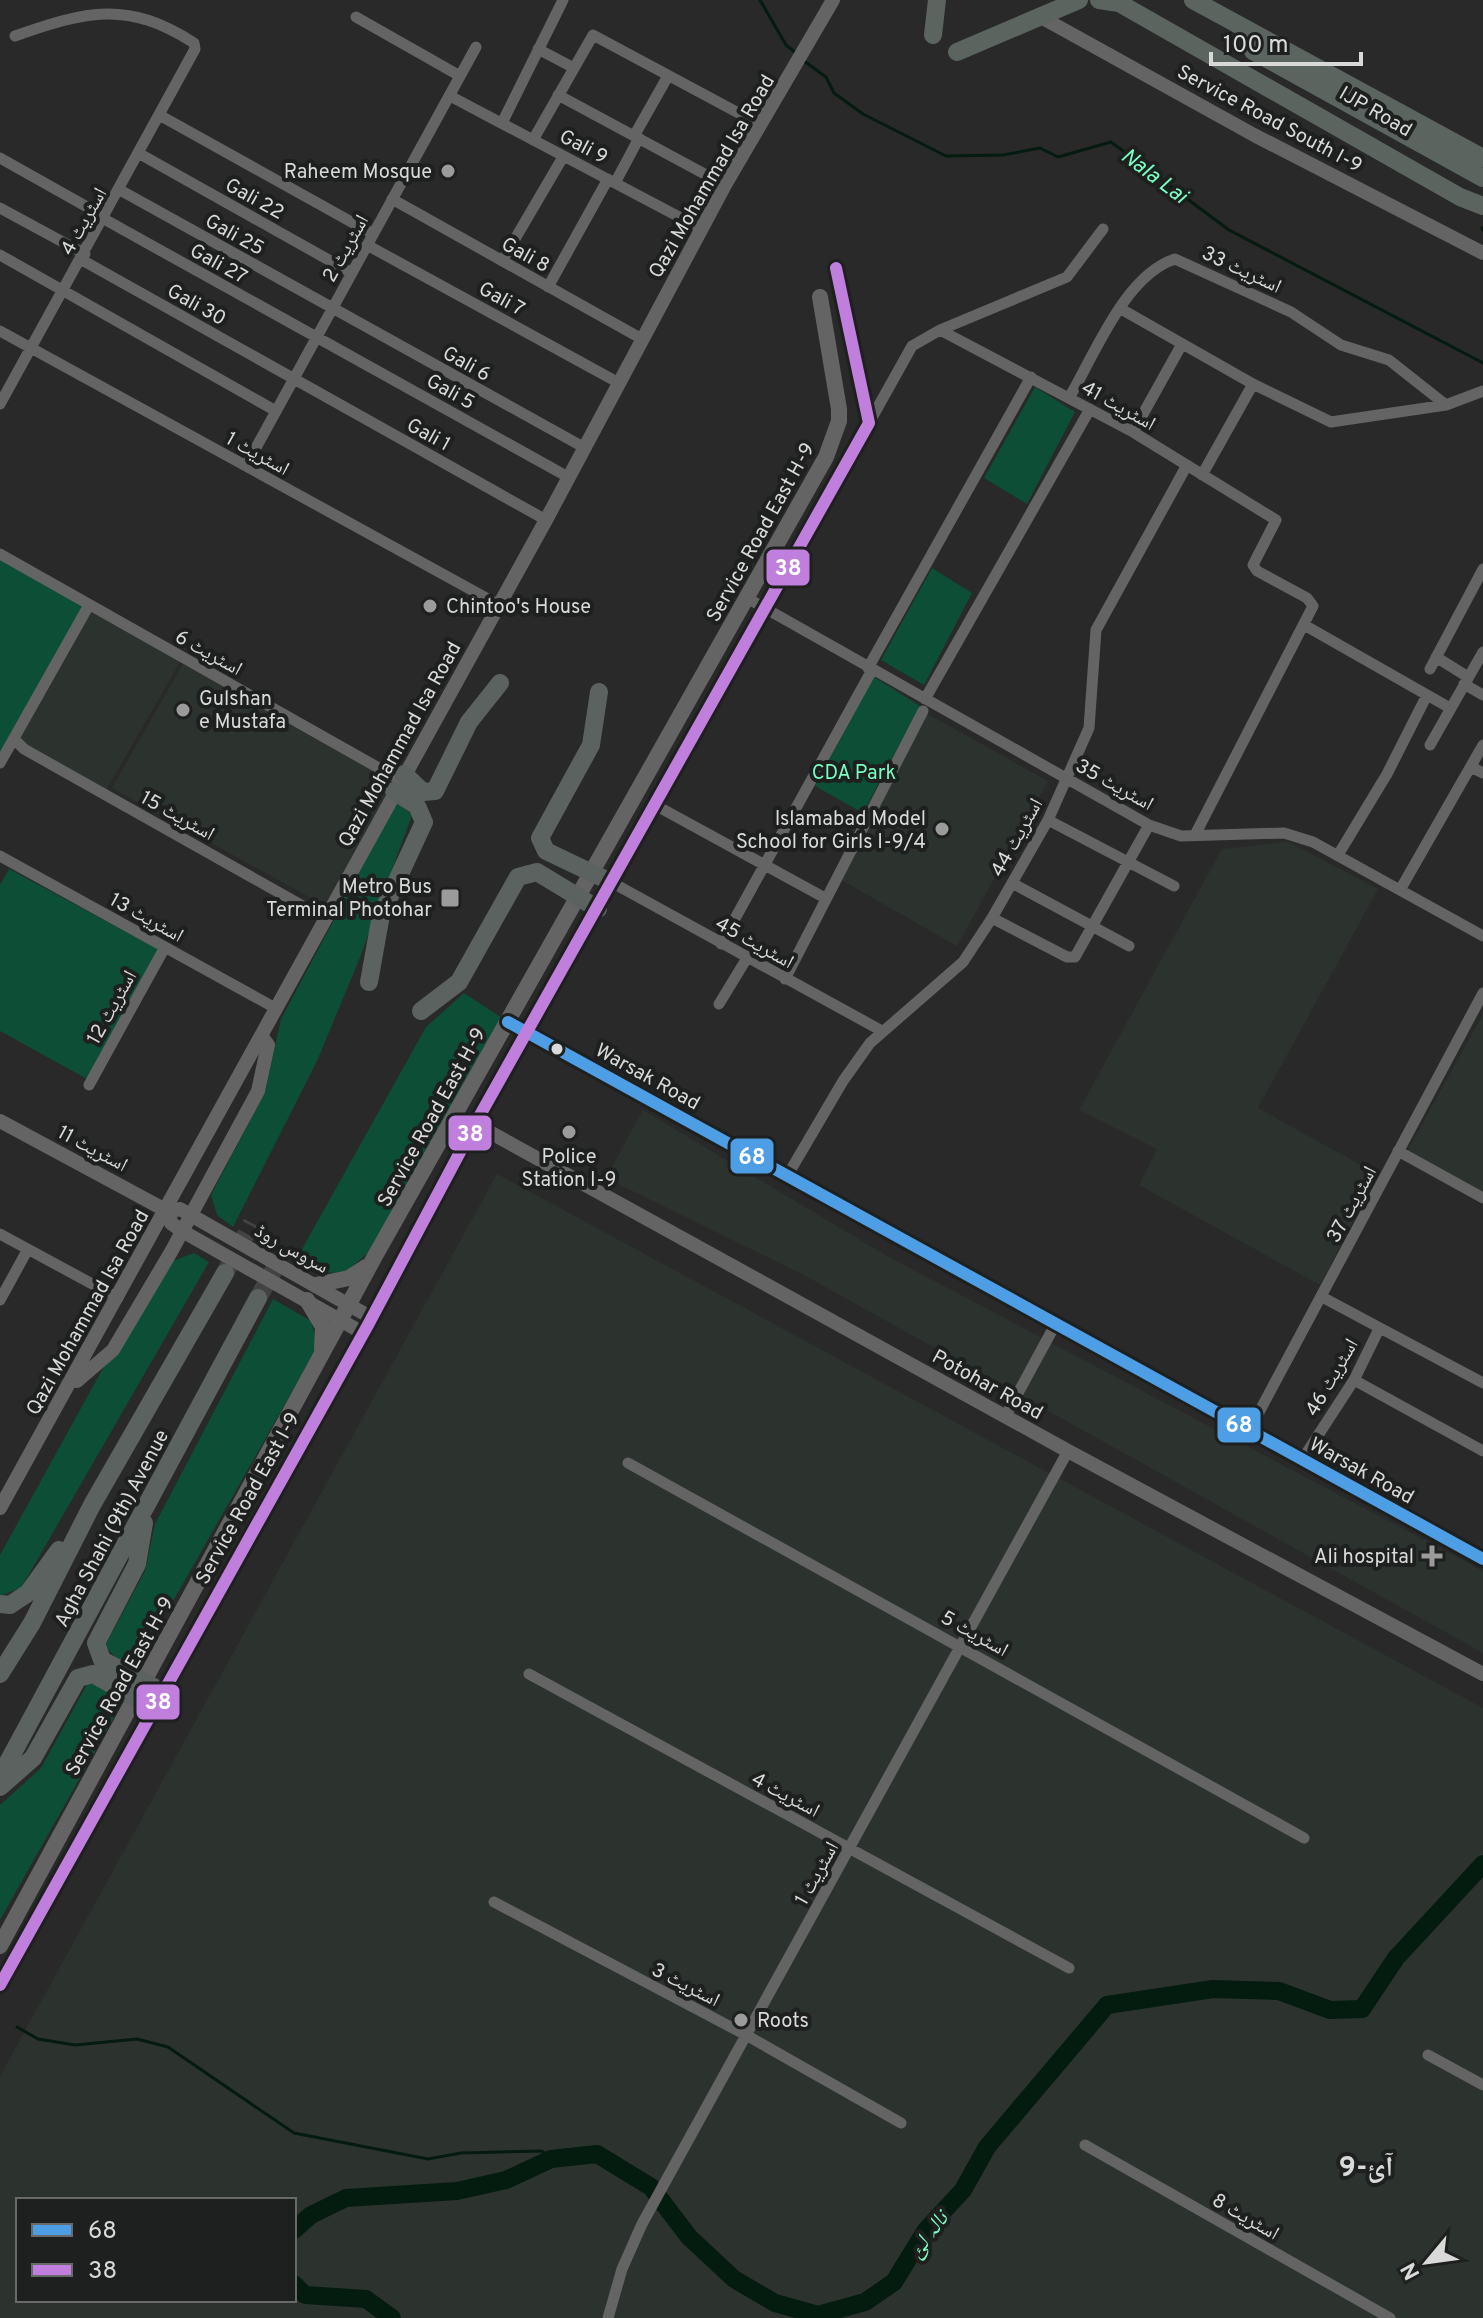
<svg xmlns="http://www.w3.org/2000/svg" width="1483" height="2318" viewBox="0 0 1483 2318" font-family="Overpass,'Noto Naskh Arabic',sans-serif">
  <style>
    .built { fill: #2c332f; fill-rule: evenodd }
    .green { fill: #0c4e36 }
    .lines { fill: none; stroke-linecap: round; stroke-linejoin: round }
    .stream { stroke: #041b10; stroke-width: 3 }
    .river { stroke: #041b10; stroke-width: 18 }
    .primary-tunnel { stroke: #434343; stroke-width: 18; stroke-dasharray: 18 9; stroke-linecap: butt }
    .minor { stroke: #646464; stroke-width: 11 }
    .tertiary { stroke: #646464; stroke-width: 14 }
    .secondary { stroke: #646464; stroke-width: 16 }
    .primary { stroke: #5c625f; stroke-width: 18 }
    .trunk { stroke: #5c6460; stroke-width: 18 }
    .bus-1-casing { stroke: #1e201f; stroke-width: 18 }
    .bus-2-casing { stroke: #1e201f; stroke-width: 18 }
    .bus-1 { stroke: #4d9ee5; stroke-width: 12 }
    .bus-2 { stroke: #c07fdc; stroke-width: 12 }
    .poi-dot { fill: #9b9b9b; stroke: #1e201f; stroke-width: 3 }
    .bus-dot { fill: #d8d9d8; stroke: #1e201f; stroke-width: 3 }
    .labels { text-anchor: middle; stroke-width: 8; stroke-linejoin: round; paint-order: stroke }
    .street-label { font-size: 20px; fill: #d8d9d8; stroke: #1e201f }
    .poi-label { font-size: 20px; fill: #d8d9d8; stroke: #1e201f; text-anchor: end }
    .park-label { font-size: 20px; fill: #79fcc0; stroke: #1e201f }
    .water-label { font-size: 22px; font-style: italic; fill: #7bfec2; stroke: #1e201f }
    .district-label { font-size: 28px; font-weight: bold; fill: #d8d9d8; stroke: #1e201f }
    .line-badge { stroke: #1e201f; stroke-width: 3 }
    .badge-label { font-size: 22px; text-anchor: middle; font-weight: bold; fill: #fff }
  </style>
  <rect width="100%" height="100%" fill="#292929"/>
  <path class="built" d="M89,605L183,657L103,795L14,739Z
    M183,664L396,781L327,907L112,788Z
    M926,713L1048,781L957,946L836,877Z
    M1288,842L1378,889L1258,1108L1377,1174L1320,1285L1139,1185L1157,1149L1079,1110L1222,849Z
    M1483,1014V1199L1405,1155Z
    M643,1110L887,1256L1483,1571V1653L804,1275L606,1178Z
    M497,1174L1483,1708V2318H0V2076ZM18,2200H294V2300H18Z"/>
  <path class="green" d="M1035,387L1075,412L1027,504L984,478Z
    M0,560L85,607L0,763Z
    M932,568L972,593L924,685L881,660Z
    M874,677L920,706L863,813L815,786Z
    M397,802L412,815L359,960L317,1061L233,1227L217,1215L211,1195L265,1092L281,1019Z
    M9,869L160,950L87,1079L0,1031V885Z
    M464,993L502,1018L368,1253L343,1274L318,1271L297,1258L426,1027Z
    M194,1253L209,1262L21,1588L0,1596V1555L102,1370L173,1261Z
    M273,1299L311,1321L318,1346L138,1663L117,1659L105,1646L145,1571L155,1524Z
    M89,1681L110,1690L121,1705L0,1920V1805L41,1768Z"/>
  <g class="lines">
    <path class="stream" d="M760,0L786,45L796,53
      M804,61L826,77L834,93L863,114L946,156L1003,155L1040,148L1058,157L1111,142L1229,230L1483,363
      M1482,228L1483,230
      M17,2027L38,2039L75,2045L137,2039L168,2047L294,2133L428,2159L461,2153L542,2151L551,2159"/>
    <path class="river" d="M294,2230L311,2215L346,2198L457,2191L506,2180L551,2159L597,2154L651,2187L689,2237L734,2279L775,2303L818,2315L865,2302L894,2282L926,2230L963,2190L987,2147L1107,2005L1213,1989L1279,1991L1330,2010L1362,2009L1396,1958L1483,1864
      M294,2284L305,2295L366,2299L392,2318"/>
    <path class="primary-tunnel" d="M225,1273L252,1223
      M258,1298L284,1252"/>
    <path class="minor" d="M356,17L460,76
      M538,49L574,68
      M558,95L725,185
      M450,96L702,229
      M161,116L373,234
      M502,123L563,0
      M634,136L668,76
      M533,140L593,35L759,124
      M140,154L352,273
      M0,158L105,217
      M615,183L639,138
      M120,190L585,448
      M392,199L642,339
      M0,208L85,254
      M104,219L568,477
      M367,245L619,383
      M0,255L276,411
      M82,260L546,520
      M502,261L563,157
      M548,287L608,179
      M1121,309L1253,384L1331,422L1446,405L1483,391
      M940,330L1133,432L1276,520L1253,565L1257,571L1307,598L1313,606L1196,833
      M0,331L499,605
      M1069,398C1095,354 1125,275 1175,259L1291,312L1341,345L1389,360L1446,405
      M0,404L195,49L194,43C128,0 86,11 15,36
      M869,423L912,346L940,330L1067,277L1103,229
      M1133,432L1182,344
      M246,466L476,47
      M1202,475L1253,384
      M0,554L400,780
      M747,598L1149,825L1181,836L1284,833L1313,842L1483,936
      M1306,626L1450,708
      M1436,657L1468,677
      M868,668L1031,377
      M1430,669L1483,569
      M1464,684L1483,695
      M925,699L1090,409
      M14,739L24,749L326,919
      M1430,745L1483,652
      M0,763L89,605
      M1471,767L1483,773
      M655,805L825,898
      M1048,820L1174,886
      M1338,855L1387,774L1426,697
      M0,856L277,1009
      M611,882L882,1031
      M1012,883L1129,946
      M1400,890L1483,745
      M992,918L1067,957H1075L1149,825
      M721,944L872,670
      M785,979L923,711
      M719,1004L747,958
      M89,1085L165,947
      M1398,1151L1483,1198
      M786,1178L843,1081L870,1043L963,962L992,918L1048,820L1089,728L1096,630L1187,465
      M0,1234L118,1298
      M1322,1297L1483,1383
      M0,1300L28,1249
      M1354,1380L1483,1451
      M1005,1417L1055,1325
      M1249,1431L1483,993
      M1302,1460L1354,1380L1379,1329
      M628,1463L1304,1838
      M529,1674L1069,1968
      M494,1902L746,2035L901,2123
      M1428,2055L1483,2085
      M1085,2145L1390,2318
      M608,2318L622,2269L642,2224L1068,1451"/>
    <path class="tertiary" d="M1039,16L1254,135L1483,253
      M508,1022L1483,1559
      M0,1121L169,1212
      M475,1124L1068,1451L1483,1674
      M169,1212L171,1223L182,1231L363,1333
      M169,1212L180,1209L372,1318
      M72,1379L77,1381L113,1350L171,1252L258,1091L268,1045L262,1037
      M0,1508L546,520L725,185L833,0"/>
    <path class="secondary" d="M316,1285L349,1278L366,1267
      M307,1300L323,1327L322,1349
      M0,1946L375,1256L826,457L839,421V409L820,297
      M0,1985L368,1325L475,1124L869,423L836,268"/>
    <path class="primary" d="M599,692L591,745L540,838L546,851L611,882
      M404,774L423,792L435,791L469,722L500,683
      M369,982L381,915L424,822L417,806L394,791
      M421,1011L459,982L518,877L537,872L598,909
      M144,1523L137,1564L96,1643L102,1660L161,1691
      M0,1604L10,1605L28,1593L59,1550
      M0,1674L32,1623L92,1505L225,1273
      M0,1777L258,1298
      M0,1787L33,1758L78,1678L93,1674L153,1708"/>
    <path class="trunk" d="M1099,0L1119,3L1460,197L1483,206
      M1193,0L1483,158
      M933,35L937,0
      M1253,51L1483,178
      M957,52L1079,0"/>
    <g class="bus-1-casing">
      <path id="bus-1" d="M508,1022L1483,1559"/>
    </g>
    <g class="bus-2-casing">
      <path id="bus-2" d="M0,1985L368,1325L475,1124L869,423L836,268"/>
    </g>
    <use href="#bus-1" class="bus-1"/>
    <use href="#bus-2" class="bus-2"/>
  </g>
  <g class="poi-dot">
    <circle cx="448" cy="171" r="8"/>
    <circle cx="430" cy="606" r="8"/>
    <circle cx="183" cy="710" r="8"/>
    <circle cx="942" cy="829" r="8"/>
    <rect x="440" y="888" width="20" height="20" rx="4"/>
    <circle cx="569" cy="1132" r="8"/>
    <path d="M1428 1544h8v8h8v8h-8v8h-8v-8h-8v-8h8z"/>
    <circle cx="741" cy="2020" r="8"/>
  </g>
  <circle class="bus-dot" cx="557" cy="1049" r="7"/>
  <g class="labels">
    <g class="street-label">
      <text transform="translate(1376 111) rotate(30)" y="7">IJP Road</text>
      <text transform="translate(1270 118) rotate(28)" y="7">Service Road South I-9</text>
      <text transform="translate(584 146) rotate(28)" y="7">Gali 9</text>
      <text transform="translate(711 176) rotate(-60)" y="7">Qazi Mohammad Isa Road</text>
      <text transform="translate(255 198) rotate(29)" y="7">Gali 22</text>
      <text transform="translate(83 221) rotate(-61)" y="7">اسٹریٹ 4</text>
      <text transform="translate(235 234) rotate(29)" y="7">Gali 25</text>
      <text transform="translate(345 248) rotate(-61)" y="7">اسٹریٹ 2</text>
      <text transform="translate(526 254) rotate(29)" y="7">Gali 8</text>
      <text transform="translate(219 263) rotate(29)" y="7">Gali 27</text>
      <text transform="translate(1242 269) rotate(25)" y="7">اسٹریٹ 33</text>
      <text transform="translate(502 298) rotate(29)" y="7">Gali 7</text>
      <text transform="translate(197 304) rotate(29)" y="7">Gali 30</text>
      <text transform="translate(467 363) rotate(29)" y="7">Gali 6</text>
      <text transform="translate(451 391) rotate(29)" y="7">Gali 5</text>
      <text transform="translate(1119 405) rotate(29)" y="7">اسٹریٹ 41</text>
      <text transform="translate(429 434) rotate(29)" y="7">Gali 1</text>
      <text transform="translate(258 453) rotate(29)" y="7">اسٹریٹ 1</text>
      <text transform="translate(760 532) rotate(-61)" y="7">Service Road East H-9</text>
      <text transform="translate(209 652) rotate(29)" y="7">اسٹریٹ 6</text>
      <text transform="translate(399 744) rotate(-61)" y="7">Qazi Mohammad Isa Road</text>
      <text transform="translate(1115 784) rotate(29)" y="7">اسٹریٹ 35</text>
      <text transform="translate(178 815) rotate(29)" y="7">اسٹریٹ 15</text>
      <text transform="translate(1016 837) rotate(-61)" y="7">اسٹریٹ 44</text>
      <text transform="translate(147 917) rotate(29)" y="7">اسٹریٹ 13</text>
      <text transform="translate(755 942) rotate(29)" y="7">اسٹریٹ 45</text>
      <text transform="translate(111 1007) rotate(-61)" y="7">اسٹریٹ 12</text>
      <text transform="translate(648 1076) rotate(29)" y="7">Warsak Road</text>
      <text transform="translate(431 1117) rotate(-61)" y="7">Service Road East H-9</text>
      <text transform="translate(93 1148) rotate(28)" y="7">اسٹریٹ 11</text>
      <text transform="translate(1351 1204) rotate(-62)" y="7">اسٹریٹ 37</text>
      <text transform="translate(292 1248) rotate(29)" y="7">سروس روڈ</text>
      <text transform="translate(87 1312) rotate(-61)" y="7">Qazi Mohammad Isa Road</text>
      <text transform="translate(1331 1377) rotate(-60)" y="7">اسٹریٹ 46</text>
      <text transform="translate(988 1384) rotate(29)" y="7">Potohar Road</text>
      <text transform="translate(1362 1470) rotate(29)" y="7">Warsak Road</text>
      <text transform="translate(247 1498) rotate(-61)" y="7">Service Road East I-9</text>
      <text transform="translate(111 1528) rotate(-62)" y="7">Agha Shahi (9th) Avenue</text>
      <text transform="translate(975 1633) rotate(29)" y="7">اسٹریٹ 5</text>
      <text transform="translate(119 1686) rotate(-61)" y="7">Service Road East H-9</text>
      <text transform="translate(786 1794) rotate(28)" y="7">اسٹریٹ 4</text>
      <text transform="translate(816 1873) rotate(-61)" y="7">اسٹریٹ 1</text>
      <text transform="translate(686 1984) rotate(27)" y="7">اسٹریٹ 3</text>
      <text transform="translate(1246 2216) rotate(30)" y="7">اسٹریٹ 8</text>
    </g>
    <g class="poi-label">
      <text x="432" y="178">Raheem Mosque</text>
      <text x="446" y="613" text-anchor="start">Chintoo's House</text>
      <text x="199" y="705" text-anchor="start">Gulshan<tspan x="199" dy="23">e Mustafa</tspan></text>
      <text x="926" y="825">Islamabad Model<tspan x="926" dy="23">School for Girls I-9/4</tspan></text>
      <text x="432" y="893">Metro Bus<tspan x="432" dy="23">Terminal Photohar</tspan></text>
      <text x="569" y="1163" text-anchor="middle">Police<tspan x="569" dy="23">Station I-9</tspan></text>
      <text x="1414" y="1563">Ali hospital</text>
      <text x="757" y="2027" text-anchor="start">Roots</text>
    </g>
    <g class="park-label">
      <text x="854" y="779">CDA Park</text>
    </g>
    <g class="water-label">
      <text transform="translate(1155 175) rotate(37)" y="8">Nala Lai</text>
      <text transform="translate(927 2234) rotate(-53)" y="8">نالہ لئ</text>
    </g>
    <g class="district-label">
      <text x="1366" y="2176">آئ-9</text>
    </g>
  </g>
  <g class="line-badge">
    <rect x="765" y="548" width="46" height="39" rx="8" fill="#c07fdc"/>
    <rect x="447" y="1114" width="46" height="38" rx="8" fill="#c07fdc"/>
    <rect x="729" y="1137" width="46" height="38" rx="8" fill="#4d9ee5"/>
    <rect x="1216" y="1406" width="46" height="38" rx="8" fill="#4d9ee5"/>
    <rect x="135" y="1683" width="46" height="38" rx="8" fill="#c07fdc"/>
  </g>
  <g class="badge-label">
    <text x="788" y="575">38</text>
    <text x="470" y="1141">38</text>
    <text x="752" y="1164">68</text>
    <text x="1239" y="1432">68</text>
    <text x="158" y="1709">38</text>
  </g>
  <rect x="16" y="2198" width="280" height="104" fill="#1e201f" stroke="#686a69" stroke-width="2"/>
  <rect x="32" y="2224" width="40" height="12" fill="#4d9ee5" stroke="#686a69" stroke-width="2"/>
  <text x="88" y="2238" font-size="24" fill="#d8d9d8">68</text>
  <rect x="32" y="2264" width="40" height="12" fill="#c07fdc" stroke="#686a69" stroke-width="2"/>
  <text x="88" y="2278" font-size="24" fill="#d8d9d8">38</text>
  <g transform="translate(1427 2262) rotate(241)" stroke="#1e201f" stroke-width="6" paint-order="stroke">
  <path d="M0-6L14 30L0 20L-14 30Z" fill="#d8d9d8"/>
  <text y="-12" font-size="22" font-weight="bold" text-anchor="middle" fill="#d8d9d8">N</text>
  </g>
  <path d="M1211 52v12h150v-12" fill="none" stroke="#d8d9d8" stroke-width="4"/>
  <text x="1223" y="52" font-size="24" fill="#d8d9d8" stroke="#1e201f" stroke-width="6" paint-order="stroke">100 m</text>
</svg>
